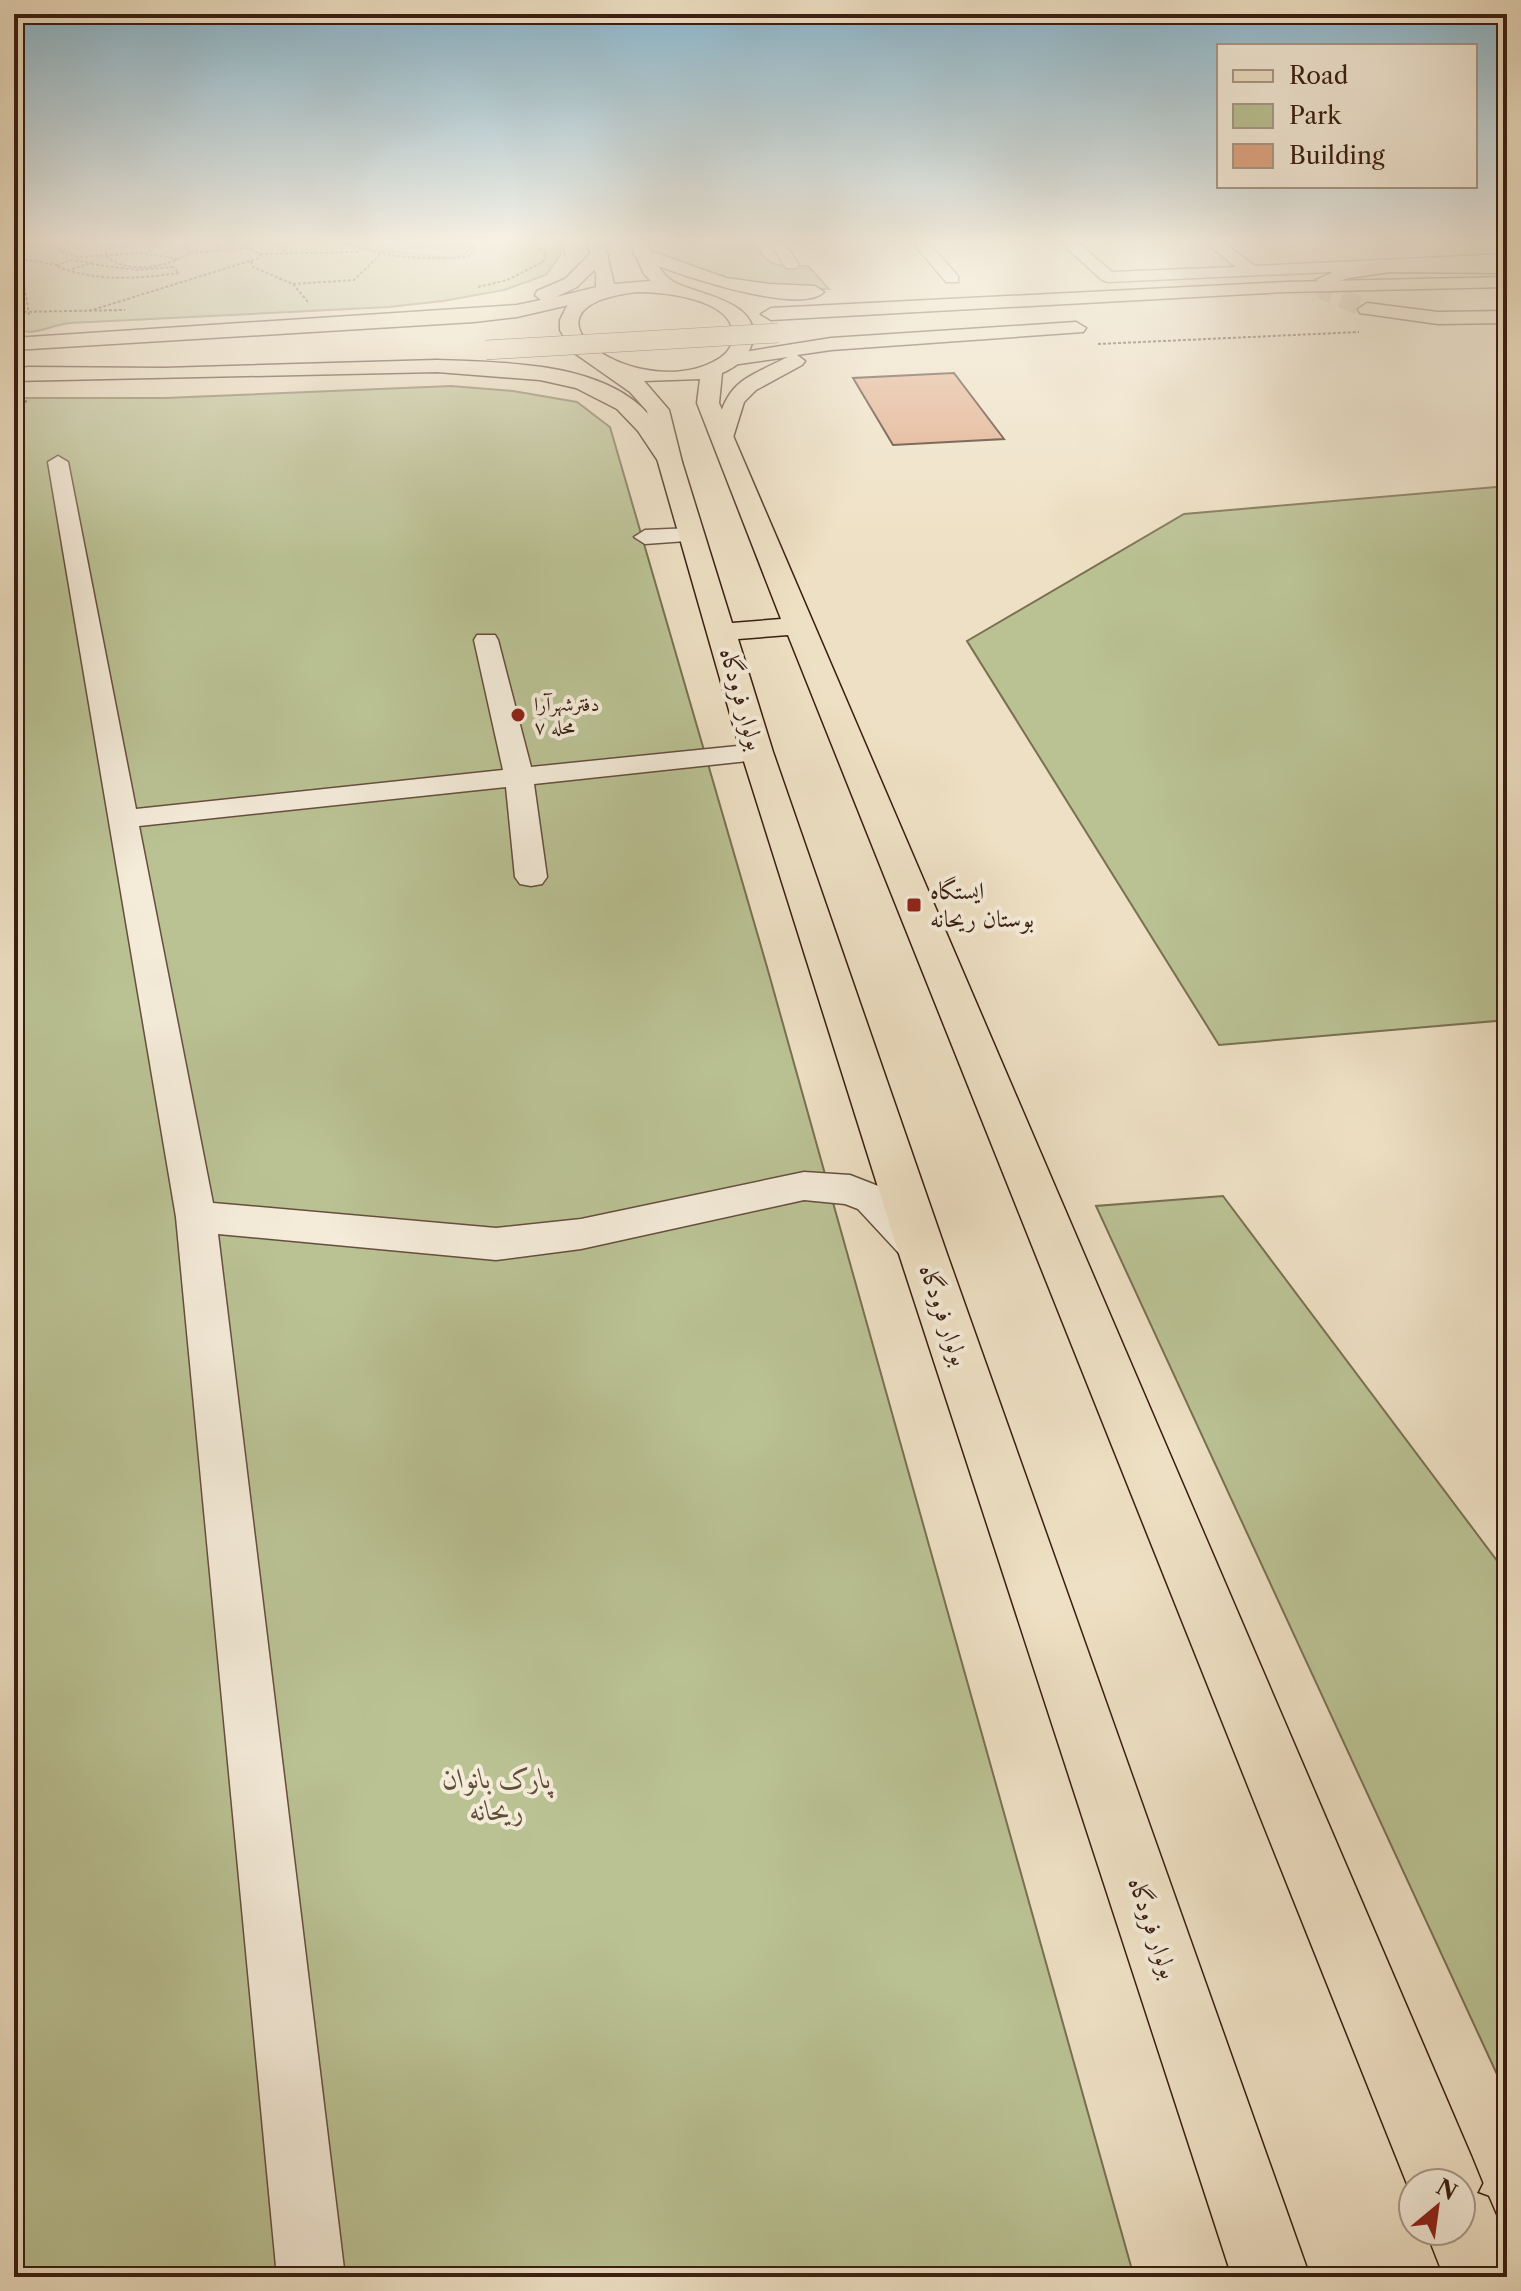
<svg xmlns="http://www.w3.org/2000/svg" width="1521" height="2291" viewBox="0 0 1521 2291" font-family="'Libre Caslon Text',Amiri,serif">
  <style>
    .green { fill: #bac294; stroke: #7a7052; stroke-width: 2 }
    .water { fill: #9bbead; stroke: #747e6f; stroke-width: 2 }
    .building { fill: #dfa683; stroke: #391e11; stroke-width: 2 }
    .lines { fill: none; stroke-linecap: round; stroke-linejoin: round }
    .major-tunnel { stroke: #cab9a0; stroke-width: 19; stroke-dasharray: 19 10; stroke-linecap: butt }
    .minor-casing { stroke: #664e3e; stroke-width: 3 }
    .major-casing { stroke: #391e11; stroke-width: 3 }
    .highway-casing { stroke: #391e11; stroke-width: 3 }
    .path-far1 { stroke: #391e11; stroke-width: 2; stroke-dasharray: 3 2; stroke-linecap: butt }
    .path { stroke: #391e11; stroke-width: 3; stroke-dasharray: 3 2; stroke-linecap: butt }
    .minor { fill: #f4ebd9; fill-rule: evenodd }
    .major { fill: #eee0c4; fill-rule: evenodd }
    .highway { fill: #eee0c4; fill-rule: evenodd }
    .highway-bridge-casing { stroke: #391e11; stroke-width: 20; stroke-linecap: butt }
    .highway-bridge { stroke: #eee0c4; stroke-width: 19 }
    .poi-dot { fill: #8f2418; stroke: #f4ebd9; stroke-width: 3 }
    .labels { text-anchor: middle; stroke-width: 8; stroke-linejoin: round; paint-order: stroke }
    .far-poi-label { font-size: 20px; fill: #391e11; stroke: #f4ebd9; text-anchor: start }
    .street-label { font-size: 24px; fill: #391e11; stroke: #f4ebd9 }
    .poi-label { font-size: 24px; fill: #391e11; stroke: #f4ebd9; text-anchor: start }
    .near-park-label { font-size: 28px; font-style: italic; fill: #604f38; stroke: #f4ebd9 }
  </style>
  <rect width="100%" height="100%" fill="#eee0c4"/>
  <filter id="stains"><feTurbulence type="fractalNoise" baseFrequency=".0025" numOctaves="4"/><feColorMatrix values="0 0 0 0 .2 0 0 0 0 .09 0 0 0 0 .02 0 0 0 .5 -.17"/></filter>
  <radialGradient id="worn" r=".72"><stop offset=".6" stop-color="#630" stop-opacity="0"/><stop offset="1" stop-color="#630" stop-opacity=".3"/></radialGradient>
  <path class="green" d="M14,238H557L561,254L546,275L504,290L443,301L389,307L70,323C49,325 36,337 14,329Z
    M651,238H751C768,268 775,267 808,266L829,289C778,288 679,286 651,238Z
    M451,386L513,391L577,402L610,427L767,967L1134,2277H14V398H165Z
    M1507,486V1020L1219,1045L967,641L1184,514Z
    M1223,1196L1507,1574V2096L1096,1206Z"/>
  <path class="water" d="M406,238L407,245L412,248H471L463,256L449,258L366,249L334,239Z"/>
  <path class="building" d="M954,373L1004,439L893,445L853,378Z"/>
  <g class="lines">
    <path class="major-tunnel" d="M1325,280V291L1367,309"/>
    <g class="minor-casing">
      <path id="minor" d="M767,238H781L799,265L796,268H786Z
        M909,238H924L958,276V282H946Z
        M1056,238H1072L1112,272L1236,267L1200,238H1217L1255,266L1507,254V264L1108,282L1102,280Z
        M58,456L68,462L136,809L503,770L474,640L477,635H495L498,640L531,767L757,744L767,746L771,752L767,758L757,760L534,784L547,877L542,884L531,886L520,884L515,877L506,787L139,826L213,1203L496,1228L581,1219L804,1172L850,1175L886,1189L936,1241L942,1252L936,1263L922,1268L908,1263L858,1209L845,1204L804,1200L581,1249L496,1260L218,1234L345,2277H277L176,1217L48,462Z
        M692,528L700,530L703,535L700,540L645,544L634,537L645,530Z"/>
    </g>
    <g class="major-casing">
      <path id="major" d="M586,238H603L614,284L651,281L644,274L628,238H645C653,255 659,275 676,283C700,295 763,302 752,343C748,358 736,367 722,373L719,403L1471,2156L1482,2183L1477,2193L1488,2197L1507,2241V2277H1444L1426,2231H1461V2183H1413V2199L788,635L738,639L773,752L947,1254L1310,2277H1232L899,1254L741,752L658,462L647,411L630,392L573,352L560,330V320L567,306L577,297L596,289V274ZM637,292C663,292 729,298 733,332C734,343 729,352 720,358C642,408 497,308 637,292ZM700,379L697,403L781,619L732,623L682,462L669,410L644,381Z
        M1390,261L1507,263V273L1390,272L1349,278L1325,285L1316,280L1339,269Z
        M1367,303L1438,312L1507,311V323L1438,324L1360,313L1358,309Z"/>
    </g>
    <g class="highway-casing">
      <path id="highway" d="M642,248L726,278L769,284L815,286L824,292C799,317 666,271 636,257L633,253Z
        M599,250L605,251L608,255L605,259L577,287L556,297L605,285L612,287L614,291L612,295L517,317L474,322L14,350V338L517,305L541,300L535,295L537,291L565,279L593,251Z
        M1507,277V287L1286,292L771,320L761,314L771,308L1286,282Z
        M1076,322L1086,328L1083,332L831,350L797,355L805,361L802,365L756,390L744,402L731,444H715L712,439C729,381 735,383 788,357L732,365L725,363L722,359L725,355L831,338Z
        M437,360C496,362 583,362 633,400C654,416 667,440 682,462L678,467H662L638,431L617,409L576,388L540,380L437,372L14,381V369L28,367L164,368Z"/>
    </g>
    <path class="path-far1" d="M17,238L29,315
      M82,238L63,244L59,251L79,257L141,253L179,259
      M198,238L217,245L220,251
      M261,238L288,252
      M330,238C369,256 425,261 468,257L476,247L458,244L422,246L414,238
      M561,238L565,256
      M138,239L141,238
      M150,244H174L188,248L190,253C168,267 128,275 106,256V248Z
      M190,253L248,248
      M260,254L359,252
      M20,259L57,265
      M251,261L253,267L293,284L308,302
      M91,264L136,270L173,267
      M72,269L92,263L70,260L56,266C96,282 137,279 179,273L173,267
      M293,284L354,280L383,252
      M478,287L507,280L543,262L546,253L526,238
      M89,311L259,258L260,254L248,248L242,238
      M14,312L125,310
      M1098,344L1359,332
      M14,403L29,401"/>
    <path class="path" d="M14,403L25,402"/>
    <use href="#minor" class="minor"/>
    <use href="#major" class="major"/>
    <use href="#highway" class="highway"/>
    <g class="highway-bridge-casing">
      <path id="highway-bridge" d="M486,350L778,333"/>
    </g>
    <use href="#highway-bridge" class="highway-bridge"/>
  </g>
  <linearGradient id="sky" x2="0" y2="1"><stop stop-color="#89b8d0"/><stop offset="0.43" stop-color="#f7f1e4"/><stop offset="1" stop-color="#f7f1e4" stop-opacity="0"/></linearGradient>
  <rect width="1521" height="559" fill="url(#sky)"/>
  <g class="poi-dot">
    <circle cx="518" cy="715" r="8"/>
    <rect x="906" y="897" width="16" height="16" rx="4"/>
  </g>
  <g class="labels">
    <g class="far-poi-label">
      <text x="534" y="711">دفترشهرآرا<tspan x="534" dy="23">محله ۷</tspan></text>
    </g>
    <g class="street-label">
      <text transform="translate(742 699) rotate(74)" y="8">بولوار فرودگاه</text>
      <text transform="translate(944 1315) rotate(71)" y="8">بولوار فرودگاه</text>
      <text transform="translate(1153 1928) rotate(71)" y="8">بولوار فرودگاه</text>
    </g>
    <g class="poi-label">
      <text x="930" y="899">ایستگاه<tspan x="930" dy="28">بوستان ریحانه</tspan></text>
    </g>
    <g class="near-park-label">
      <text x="497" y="1788">پارک بانوان<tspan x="497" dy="32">ریحانه</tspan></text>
    </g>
  </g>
  <rect width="1521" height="2291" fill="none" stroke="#eee0c4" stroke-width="48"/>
  <rect x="16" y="16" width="1489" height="2259" fill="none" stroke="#391e11" stroke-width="4"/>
  <rect x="24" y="24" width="1473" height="2243" fill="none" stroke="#391e11" stroke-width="2"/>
  <rect x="1217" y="44" width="260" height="144" fill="#f4ebd9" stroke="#a99989" stroke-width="2"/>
  <rect x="1233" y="70" width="40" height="12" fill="#eee0c4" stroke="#a99989" stroke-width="2"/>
  <text x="1289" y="84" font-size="24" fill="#391e11">Road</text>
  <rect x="1233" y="104" width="40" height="24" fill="#bac294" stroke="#a99989" stroke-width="2"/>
  <text x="1289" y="124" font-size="24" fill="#391e11">Park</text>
  <rect x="1233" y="144" width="40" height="24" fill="#dfa683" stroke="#a99989" stroke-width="2"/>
  <text x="1289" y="164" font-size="24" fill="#391e11">Building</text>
  <g transform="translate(1437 2207) rotate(29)"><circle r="38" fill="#f4ebd9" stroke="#a99989" stroke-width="2"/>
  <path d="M0-6L14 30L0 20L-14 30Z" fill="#8f2418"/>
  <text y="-12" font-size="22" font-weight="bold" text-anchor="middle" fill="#391e11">N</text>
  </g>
  <rect width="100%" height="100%" filter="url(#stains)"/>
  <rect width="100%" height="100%" fill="url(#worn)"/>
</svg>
